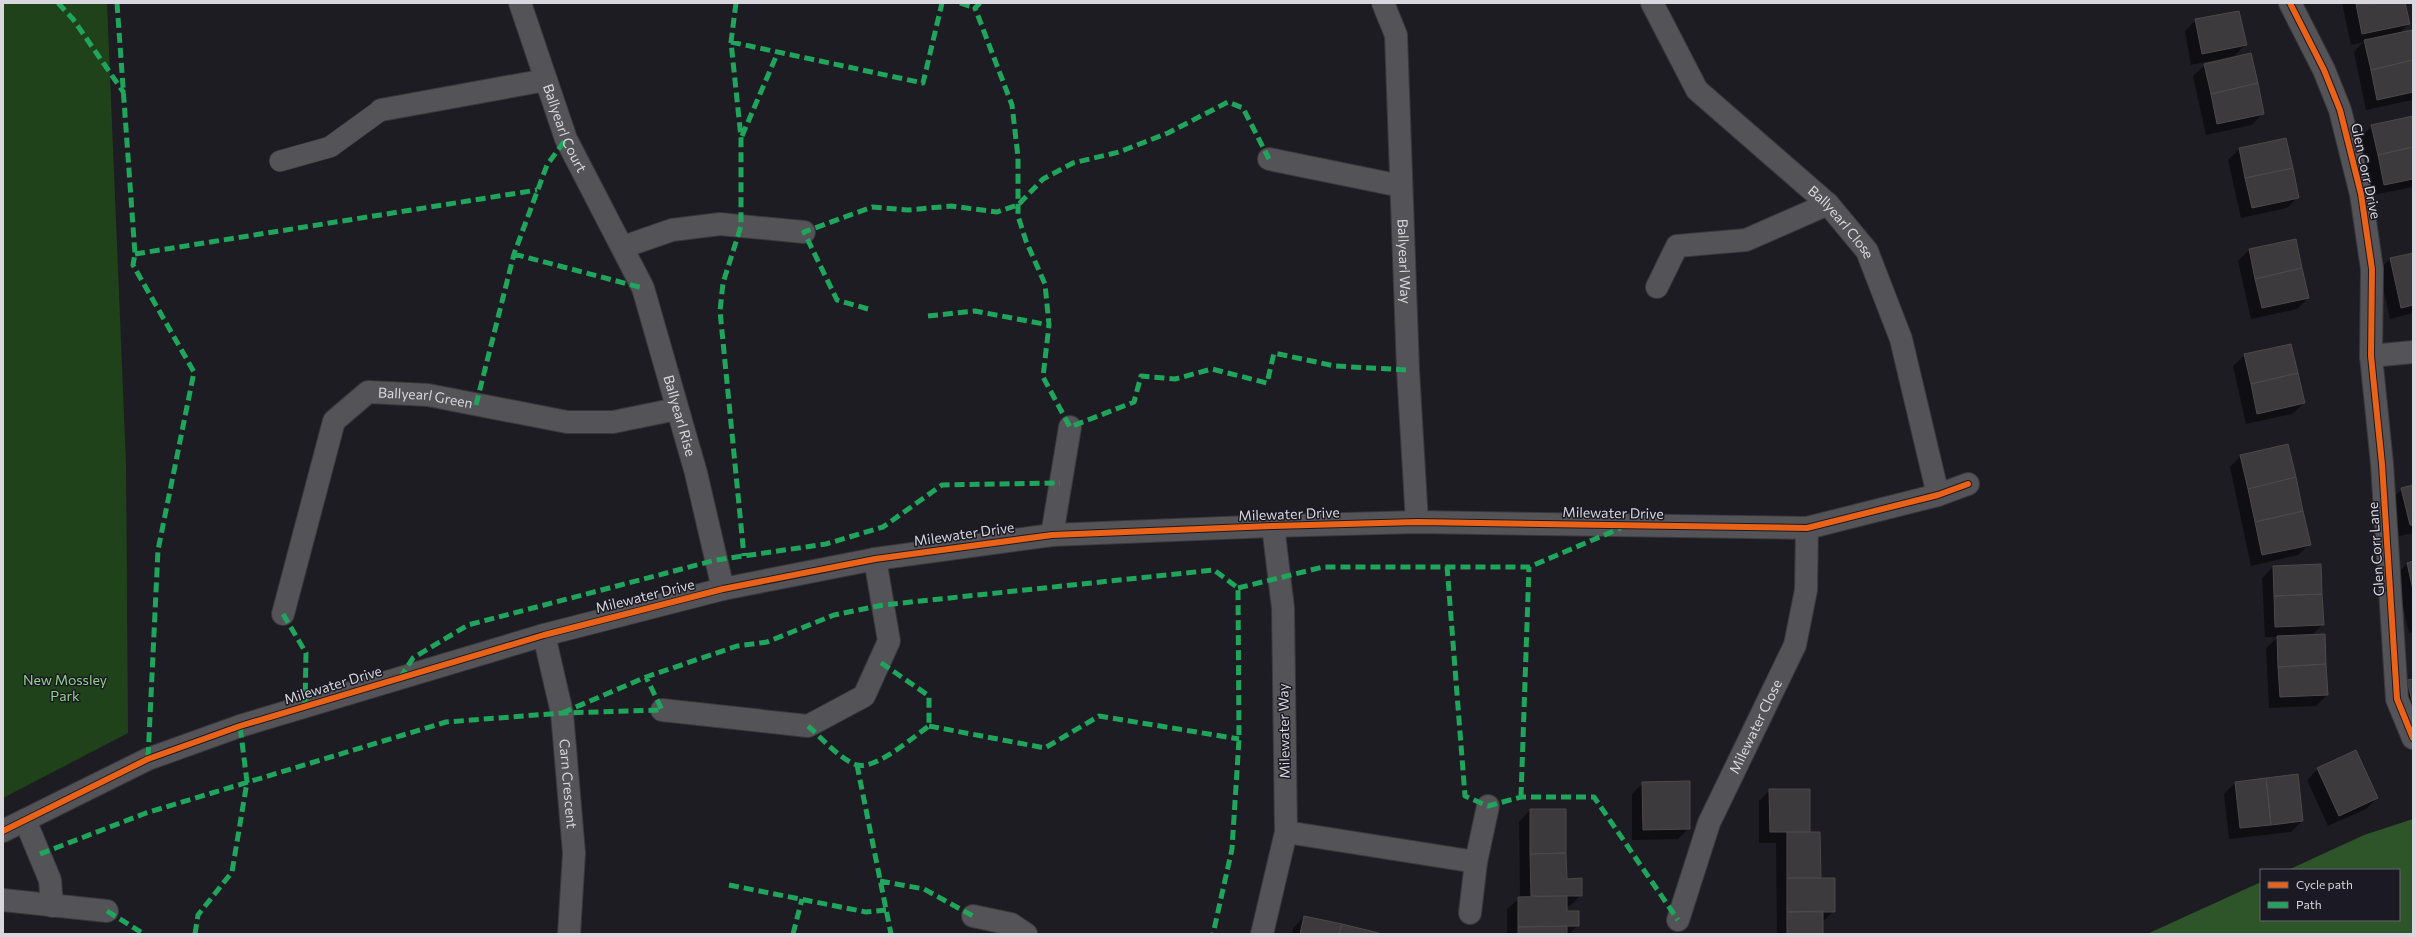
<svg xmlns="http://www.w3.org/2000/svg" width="2416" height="937" viewBox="0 0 2416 937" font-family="Commissioner,sans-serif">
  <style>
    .green { fill: #20421b }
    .forest { fill: #2e542a }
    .shadow { fill: #0007 }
    .building { fill: #3d3a3d; stroke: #4c494b }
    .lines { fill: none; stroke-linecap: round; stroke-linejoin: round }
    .service-casing { stroke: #39393d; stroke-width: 22 }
    .minor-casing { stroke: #39393d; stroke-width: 24 }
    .service { stroke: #545357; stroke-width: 21 }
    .minor { stroke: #545357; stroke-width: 22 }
    .quiet { stroke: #20a55d; stroke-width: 5; stroke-dasharray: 10 5; stroke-linecap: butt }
    .cycleway-casing { stroke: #1b1a24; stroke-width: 8 }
    .cycleway { stroke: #ea6118; stroke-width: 6 }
    .labels { text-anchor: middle; stroke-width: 3; stroke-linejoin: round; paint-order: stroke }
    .street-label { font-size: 14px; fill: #d7d7dd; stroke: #1b1a24 }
    .park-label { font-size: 14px; fill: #92d388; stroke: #1b1a24 }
  </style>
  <rect width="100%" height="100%" fill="#1d1c22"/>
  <path class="green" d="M3,3H107L126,464L128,733L3,798Z"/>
  <path class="forest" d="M2413,819V934H2147L2261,882V920H2399V870H2288L2364,835Z"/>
  <path class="shadow" d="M2342,3H2404L2409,24L2399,33L2411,31L2413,40L2412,100L2366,110L2354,52L2363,42L2351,45Z
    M2196,20L2245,45L2234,56L2191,65L2185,31Z
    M2205,65L2263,113L2252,125L2206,135L2193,76Z
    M2413,117V187L2373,195L2360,137L2372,126Z
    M2239,149L2298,197L2287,208L2241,218L2228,160Z
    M2295,240L2308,298L2297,309L2251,319L2238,261L2249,250Z
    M2413,254V313L2390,319L2379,270L2390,259Z
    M2245,355L2304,403L2292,414L2246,424L2233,366Z
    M2241,456L2310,544L2298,555L2251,566L2230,467Z
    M2413,486V533L2399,536L2391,500L2402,489Z
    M2413,562V632L2409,633L2396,575L2407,564Z
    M2273,567L2323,624L2311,636L2327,695L2316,706L2269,708L2266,648L2278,637H2265L2262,578Z
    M2413,680V749L2410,750L2397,692L2408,681Z
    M2318,769L2377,798L2366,809L2328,826L2307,780Z
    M2297,776L2302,821L2291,832L2229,839L2224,794L2235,783Z
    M1643,783L1689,828L1678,839L1632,840V794Z
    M1770,790L1809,833L1820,879L1834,911L1822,922V934H1777L1776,843H1759V801Z
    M1530,810L1566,880L1581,895L1570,906H1566V912L1578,925L1569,934H1507V909L1520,898L1519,822Z
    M1304,917L1380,934H1292L1293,928Z"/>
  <path class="building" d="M2405,3L2410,24L2362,34L2356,4Z
    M2239,11L2247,45L2202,54L2195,19Z
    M2412,30L2413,60L2371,70L2364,40Z
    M2251,53L2258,83L2211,94L2204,64Z
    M2413,60V92L2377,100L2371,70Z
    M2258,83L2264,114L2217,124L2211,94Z
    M2413,116V147L2378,155L2371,125Z
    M2286,138L2293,168L2245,178L2239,148Z
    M2413,147V179L2384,185L2378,155Z
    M2293,168L2299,198L2252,208L2245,178Z
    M2296,239L2302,268L2255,279L2249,249Z
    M2413,253V305L2401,308L2390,258Z
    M2302,268L2309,298L2262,308L2255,279Z
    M2291,344L2298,373L2251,384L2244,354Z
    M2298,373L2305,403L2257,414L2251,384Z
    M2288,444L2296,477L2248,489L2240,455Z
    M2296,477L2303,511L2255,522L2248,489Z
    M2413,485V525H2410L2401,488Z
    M2303,511L2311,545L2262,555L2255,522Z
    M2413,561V590L2407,563Z
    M2321,564L2322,594L2274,596L2273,566Z
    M2322,594L2324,625L2275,627L2274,596Z
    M2325,634L2326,664L2278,667L2277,636Z
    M2326,664L2328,695L2280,697L2278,667Z
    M2413,679V705L2407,680Z
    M2356,750L2378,798L2339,816L2317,768Z
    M2298,774L2303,821L2271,825L2266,778Z
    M2266,778L2271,825L2240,828L2235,782Z
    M1690,781V829L1643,830L1642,782Z
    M1769,789H1810V832H1770Z
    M1530,809H1566V853L1530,854Z
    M1787,832H1820L1821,878H1787Z
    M1566,853L1567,879L1582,878V896H1531L1530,854Z
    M1787,878H1835V912H1787Z
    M1567,896V911H1579V926L1518,927V897Z
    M1823,911V934H1787V912Z
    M1304,916L1342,924L1339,934H1300Z
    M1342,924L1379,933V934H1339Z
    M1567,926V934H1518V927Z"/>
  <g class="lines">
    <g class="service-casing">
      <path id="service" d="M280,161L330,147L381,110"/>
    </g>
    <g class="minor-casing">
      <g id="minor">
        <path id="s1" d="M520,3L566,139L643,288L696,473L723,589"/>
        <path id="s2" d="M1383,3L1396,35L1408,370L1417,522"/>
        <path id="s3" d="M1652,3L1697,90L1828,204L1867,251L1901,339L1938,495"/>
        <path d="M2290,3L2324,70L2340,110L2361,194L2372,269L2371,356L2382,464L2397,699L2413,738"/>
        <path d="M381,110L546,80"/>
        <path d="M1269,159L1401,186"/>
        <path d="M623,247L672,230L720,224L804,232"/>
        <path d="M1657,287L1677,246L1746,240L1828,204"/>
        <path d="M2371,356L2413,352"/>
        <path d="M1052,535L1070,427"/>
        <path id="s4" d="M283,614L334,421L368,392L428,395L567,422H613L677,409"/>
        <path id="s5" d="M544,635L562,713L574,853L569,934"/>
        <path d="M662,710L808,726L864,696L889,641L875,559"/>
        <path d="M25,820L50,880L52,906"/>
        <path d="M3,831L148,759L240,726L544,635L723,589L875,559L1052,535L1273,526L1417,522L1807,528L1938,495L1968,484"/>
        <path d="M1286,832L1476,862"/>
        <path d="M3,900L107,911"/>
        <path d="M1470,913L1476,862L1488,806"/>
        <path d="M973,916L1011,924L1026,934"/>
        <path id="s6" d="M1678,920L1709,823L1795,645L1806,590L1807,528"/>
        <path d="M1262,934L1286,832L1283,608L1273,526"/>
      </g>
    </g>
    <use href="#service" class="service"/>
    <use href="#minor" class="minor"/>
    <path class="quiet" d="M58,3L73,19L124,93
      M117,3L135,254L133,265L194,372L158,550L148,759
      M736,3L731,42L741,138V226L723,283L720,311L744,556
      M960,3L975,8
      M980,3L975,8L1012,105L1018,157V216L1026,241L1045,284L1049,325L1043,377L1070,427L1134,402L1141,376L1175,379L1212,369L1267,383L1274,353L1335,366L1408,370
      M731,42L923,83L942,3
      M742,136L778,52
      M135,254L537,190
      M514,254L643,288
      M868,309L837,300L804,232L872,207L908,210L951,206L997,212L1018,205L1043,179L1073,163L1119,152L1168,133L1228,102L1243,108L1269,159
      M928,316L975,311L1049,325
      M476,405L514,254L547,165L566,139
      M1447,566L1465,796L1488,806L1521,797H1594L1678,920
      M1238,588L1323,567H1529L1621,528
      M283,614L306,653L305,707
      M400,678L413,658L468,625L716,560L826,544L883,527L942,485L1060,483
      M562,713L646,677L737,646L767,642L834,615L883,605L1214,570L1238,588L1239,739L1232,849L1213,934
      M808,726C822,738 839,759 857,765C876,770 913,737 929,726V696L880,662
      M929,726L1045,748L1099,716L1239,739
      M857,765L891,934
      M1521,797L1529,567
      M40,854L146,813L446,722L562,713L662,710L646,677
      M880,881L924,889L973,916
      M729,885L866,912L886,910
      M107,911L144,934
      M195,934L198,915L232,872L247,782L240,726
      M793,934L802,899"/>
    <g class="cycleway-casing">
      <path id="cycleway" d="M2290,3L2324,70L2340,110L2361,194L2372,269L2371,356L2382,464L2397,699L2413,738
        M3,831L148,759L240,726L544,635L723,589L875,559L1052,535L1273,526L1417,522L1807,528L1938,495L1968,484"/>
    </g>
    <use href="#cycleway" class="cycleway"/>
  </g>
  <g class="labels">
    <g class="street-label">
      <text dy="5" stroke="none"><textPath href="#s1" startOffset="133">Ballyearl Court</textPath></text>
      <text transform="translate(2366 171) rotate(78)" y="5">Glen Corr Drive</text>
      <text dy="5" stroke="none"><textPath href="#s3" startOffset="294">Ballyearl Close</textPath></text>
      <text dy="5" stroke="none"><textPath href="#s2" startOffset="261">Ballyearl Way</textPath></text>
      <text dy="5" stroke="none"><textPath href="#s4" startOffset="302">Ballyearl Green</textPath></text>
      <text dy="5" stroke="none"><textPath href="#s1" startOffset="444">Ballyearl Rise</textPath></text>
      <text transform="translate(1613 513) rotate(1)" y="5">Milewater Drive</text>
      <text transform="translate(1289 514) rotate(-2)" y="5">Milewater Drive</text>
      <text transform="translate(964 534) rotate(-8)" y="5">Milewater Drive</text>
      <text transform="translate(2376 549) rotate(-94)" y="5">Glen Corr Lane</text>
      <text transform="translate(645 596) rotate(-14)" y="5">Milewater Drive</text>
      <text transform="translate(333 685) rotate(-17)" y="5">Milewater Drive</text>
      <text dy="5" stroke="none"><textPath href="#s6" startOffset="209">Milewater Close</textPath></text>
      <text transform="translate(1284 731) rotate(-91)" y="5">Milewater Way</text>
      <text dy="5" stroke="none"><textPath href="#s5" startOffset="151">Carn Crescent</textPath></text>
    </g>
    <g class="park-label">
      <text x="65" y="685">New Mossley<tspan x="65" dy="16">Park</tspan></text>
    </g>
  </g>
  <rect width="2416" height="937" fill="none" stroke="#d7d7dd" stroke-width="8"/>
  <rect x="2260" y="869" width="140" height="52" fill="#1b1a24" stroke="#66666e"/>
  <rect x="2268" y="882" width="20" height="6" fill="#ea6118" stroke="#66666e"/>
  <text x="2296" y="889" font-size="12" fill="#d7d7dd">Cycle path</text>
  <rect x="2268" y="902" width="20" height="6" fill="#20a55d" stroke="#66666e"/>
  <text x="2296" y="909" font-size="12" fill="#d7d7dd">Path</text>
</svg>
